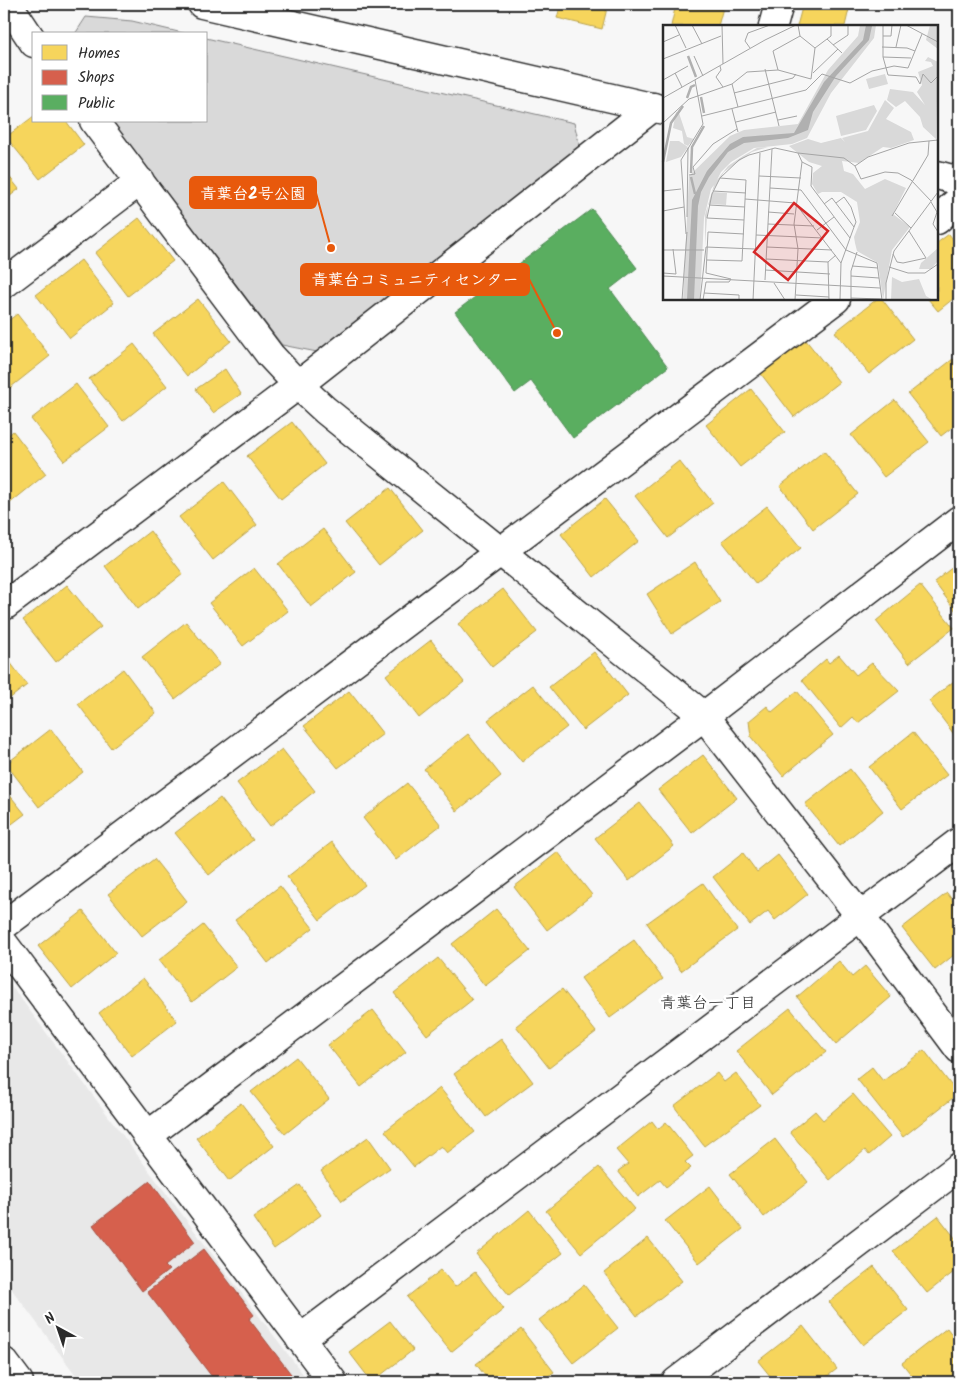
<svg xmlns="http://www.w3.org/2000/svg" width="963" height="1386" viewBox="0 0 963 1386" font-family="Kalam,'Klee One',sans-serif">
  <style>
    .built { fill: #e8e8e8 }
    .green { fill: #d9d9d9; stroke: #828282 }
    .homes { fill: #f6d55c; stroke: #b9a24d }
    .shops { fill: #d6604d; stroke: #a35043 }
    .public { fill: #5aae61; stroke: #4c8751 }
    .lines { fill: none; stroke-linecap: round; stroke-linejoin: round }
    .street-casing { stroke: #2b2b2b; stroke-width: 31 }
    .secondary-casing { stroke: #2b2b2b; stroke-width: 31 }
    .street { stroke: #fff; stroke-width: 28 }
    .secondary { stroke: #fff; stroke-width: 28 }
    .labels { text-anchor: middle; stroke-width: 5; stroke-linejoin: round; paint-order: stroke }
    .neighbourhood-label { font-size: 16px; fill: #2b2b2b; stroke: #fff }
    .inset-river { fill: none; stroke: #b0b0b0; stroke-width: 2.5 }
    .inset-road { fill: none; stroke: #a5a5a5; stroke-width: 1 }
    .view { fill: #d62828; fill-opacity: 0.15; stroke: #d62828; stroke-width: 2.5 }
    .inset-edge { fill: none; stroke: #2b2b2b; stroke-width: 2.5 }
    .leader { fill: none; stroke: #e8590c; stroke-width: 2 }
    .callout-dot { fill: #e8590c; stroke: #fff; stroke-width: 2 }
    .callout { fill: #e8590c; stroke: #e8590c; stroke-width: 2 }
    .callout-label { font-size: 16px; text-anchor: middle; font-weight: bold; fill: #fff }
  </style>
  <rect width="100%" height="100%" fill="#f7f7f7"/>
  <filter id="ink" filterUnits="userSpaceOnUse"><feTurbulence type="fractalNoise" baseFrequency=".02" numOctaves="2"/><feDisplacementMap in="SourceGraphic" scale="10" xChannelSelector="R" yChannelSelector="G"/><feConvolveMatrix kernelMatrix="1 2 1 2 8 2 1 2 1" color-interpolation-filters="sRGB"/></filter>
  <g filter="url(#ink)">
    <path class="built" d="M4,976L150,1172L309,1382H81L4,1279Z"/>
    <path class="green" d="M86,17L132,21L187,34H75Z
      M206,38L574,123L581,151L317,352L282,345L112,121H206Z"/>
    <path class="homes" d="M561,4H608L602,29L557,18Z
      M676,4H724L718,26H671Z
      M803,4H842L850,5L845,26H797Z
      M34,116V121H66L84,145L40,179L6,137Z
      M4,170L19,189L4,201Z
      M139,218L173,261L128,296L95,253Z
      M949,234L959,247V294L938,311L928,299H937V243Z
      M81,260L114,303L70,338L36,295Z
      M198,299L231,341L187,376L153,334Z
      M877,299H882L913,339L869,374L835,332Z
      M17,314L50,356L6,391L4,388V324Z
      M805,339L839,382L794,417L761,374Z
      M134,344L167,386L123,421L89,379Z
      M953,359L959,368V422L941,436L908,394Z
      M225,369L241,394L213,413L196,389Z
      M76,384L109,427L64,461L31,419Z
      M751,389L785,432L740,467L706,425Z
      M895,400L929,442L884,477L851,435Z
      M292,422L325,464L281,499L247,456Z
      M13,431L46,474L4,508V439Z
      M824,451L858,494L813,529L780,486Z
      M679,461L713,503L668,538L635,496Z
      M224,482L257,525L213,560L179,517Z
      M390,488L423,530L379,565L345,523Z
      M605,499L639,541L594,577L561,534Z
      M767,506L801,548L756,584L722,541Z
      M323,529L356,572L311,607L278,564Z
      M150,531L183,574L138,609L105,566Z
      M695,562L720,602L672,634L647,594Z
      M959,562V615L934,582Z
      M254,568L288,611L243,646L209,603Z
      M67,585L101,627L56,662L23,620Z
      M920,585L954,628L909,663L876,621Z
      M503,589L537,632L492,667L458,624Z
      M186,622L220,664L175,699L142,657Z
      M431,640L464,682L419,718L386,675Z
      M594,652L628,695L583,730L549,687Z
      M4,654L27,685L4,703Z
      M839,655L856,675L872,663L899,691L858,723L853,717L841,728L802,680L826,659L829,663Z
      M123,669L156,713L111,748L78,704Z
      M959,677V741L929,701Z
      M533,685L567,727L522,762L488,720Z
      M349,691L383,734L338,768L304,726Z
      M797,691L833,735L783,776L751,737L749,721L767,706L772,712Z
      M51,729L83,772L39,807L6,764Z
      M913,732L947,775L902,809L869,767Z
      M468,734L501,776L457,811L424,769Z
      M282,749L315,791L270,826L237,783Z
      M703,755L737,798L692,833L658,790Z
      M850,769L883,811L839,846L805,804Z
      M407,783L441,825L396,860L363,818Z
      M4,788L25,814L4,830Z
      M220,798L253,840L209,875L175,833Z
      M640,803L674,846L629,881L595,838Z
      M332,842L365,885L320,920L287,877Z
      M558,852L592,895L547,930L514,887Z
      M743,853L757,872L778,855L808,894L775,920L768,911L750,925L713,877Z
      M154,859L187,901L142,936L108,894Z
      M703,883L737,930L681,971L647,923Z
      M280,886L313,928L268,963L235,920Z
      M947,893L959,909V951L935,970L902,928Z
      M496,909L530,951L485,986L452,944Z
      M83,911L116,953L72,989L38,946Z
      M203,925L237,967L192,1002L159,960Z
      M634,940L663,979L610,1018L581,978Z
      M438,958L472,1000L427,1035L394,993Z
      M839,961L852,977L865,966L891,997L836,1044L797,997Z
      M143,978L177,1021L132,1056L99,1013Z
      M562,989L596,1032L549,1068L516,1026Z
      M790,1008L826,1052L772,1095L736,1051Z
      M373,1010L406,1052L361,1087L328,1045Z
      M501,1039L533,1082L486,1117L454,1074Z
      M924,1050L958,1094L903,1137L857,1079L872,1067L883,1081Z
      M296,1057L329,1099L285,1134L251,1092Z
      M717,1073L724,1082L736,1073L760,1105L704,1146L674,1106Z
      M440,1088L475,1132L447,1153L441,1146L414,1167L385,1131Z
      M853,1094L890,1137L869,1155L865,1150L830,1180L790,1132L815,1111L823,1120Z
      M241,1103L274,1146L229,1181L196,1138Z
      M652,1121L658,1129L666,1122L693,1156L685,1162L691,1168L666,1187L660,1180L638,1197L618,1171L628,1164L616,1150Z
      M368,1137L390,1168L342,1201L321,1171Z
      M775,1139L808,1182L764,1217L730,1174Z
      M599,1167L635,1209L581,1253L546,1211Z
      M300,1185L321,1215L274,1249L253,1218Z
      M710,1186L743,1229L699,1263L665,1221Z
      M529,1210L563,1253L509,1295L476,1254Z
      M938,1216L959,1243V1268L927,1293L893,1251Z
      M648,1238L682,1281L637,1316L604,1273Z
      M874,1267L908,1310L863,1345L829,1302Z
      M441,1270L455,1287L475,1272L504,1309L451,1352L407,1297Z
      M584,1285L618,1328L573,1363L539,1320Z
      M390,1321L413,1350L372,1382L349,1352Z
      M803,1326L837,1369L820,1382H775L758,1361Z
      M947,1328L959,1344V1382H917L902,1363Z
      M521,1329L554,1372L540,1382H490L476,1364Z
      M730,1373L738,1382H719Z"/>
    <path class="shops" d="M150,1181L195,1242L165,1266L169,1270L142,1291L93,1225Z
      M204,1249L254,1315L249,1319L297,1382H216L147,1292Z"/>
    <path class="public" d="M592,209L637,268L610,289L668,367L573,438L531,381L515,393L455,312Z"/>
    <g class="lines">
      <g class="street-casing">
        <path id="street" d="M8,4L34,43
          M773,26L779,4
          M94,121L270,355L298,385L325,410L704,716L860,916L959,1049
          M937,220L959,200
          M4,284L140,181
          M4,606L298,385L653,107
          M4,925L836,299
          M4,944L333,1382
          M147,1136L704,716L959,520
          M300,1339L959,842
          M676,1382L959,1167"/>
      </g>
      <g class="secondary-casing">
        <path id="secondary" d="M202,4L664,110
          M937,175L959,181
          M4,1362L19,1382"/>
      </g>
      <use href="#street" class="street"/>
      <use href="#secondary" class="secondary"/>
    </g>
  </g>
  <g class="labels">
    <g class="neighbourhood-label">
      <text x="708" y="1008">青葉台一丁目</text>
    </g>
  </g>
  <g transform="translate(663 25)">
    <rect width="275" height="275" fill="#f7f7f7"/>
    <path d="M197,0H213L211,13L168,68L144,113L129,119L91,123L68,137L58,147L54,155L65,141L80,131L94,123L105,122L89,127L61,147L49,167L64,168L63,180L45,179L42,221V190L51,160L48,164L41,193L37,275H20L26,151L67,111L81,105L135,99L165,45L195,11ZM267,0H275V24L263,15ZM265,32L275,37L273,114L260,102L257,92L242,76L233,82L224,75L227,64L250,67L262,80L254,67L259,60L255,47L270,41L268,37L262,36ZM222,49L225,59L206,64L203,54ZM222,75L231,83L223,94L248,107L251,115L228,123L220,122L196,138L179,136L181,146L190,149L202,164L222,154L243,163L230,189L247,202L229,225L220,275L215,238L194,226L192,218L191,212L197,197L194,177L178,167H159L155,169L149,159L150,148L159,141L146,137L126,121L145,114L158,118L178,113L182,117L179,113L205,106ZM211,80L214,86L203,105L178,111L173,91ZM13,87L16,88L24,112L31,114L25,121L21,119L19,106L10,103ZM7,116H16L25,122L18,132L3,137ZM275,223V236L268,244H256L258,238ZM229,252L239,257L256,254L263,271L270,275H228Z" fill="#d9d9d9"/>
    <path d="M203,0L209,1L206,15L173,51L150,87L145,105L125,113L81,118L65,127L46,152L38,167L35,181L31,275H24L29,175L44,146L67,119L80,112L131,108L161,57L200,15Z" fill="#b0b0b0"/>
    <path class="inset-river" d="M25,31L33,52M38,72L41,88M24,73L28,62L32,60M0,137L8,98L20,81M28,148L29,122L41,101M28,152L32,169"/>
    <path class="inset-road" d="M12,0L23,23M29,0L39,19M59,0L60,39M220,0V32L225,50L253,52L257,59L260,49L268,58L275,51M243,0L275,17M137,11L152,23M220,11H228L229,0M164,14L179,28M0,17L16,10M170,20L185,10V0M219,22L244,23L252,26M233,22L238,0M87,23L82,16L85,8L107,0M31,31L40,51M220,32L248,33M0,34L58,11M57,41L58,45L53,52L60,62M102,44L116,101M115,45L110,26L137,11L135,0M12,48L19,62M150,48L175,24M148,54L152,23L168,11V0M0,55L25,41M69,59L75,82M71,68L130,53L133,49M0,73L102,15L133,0M69,84L75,107M39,91L143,65L159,49L187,58L209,46L231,41L245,43L259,9M115,95L134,91M73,97L113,87M0,98L26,74L69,59L84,47L115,45L148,54M135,128L181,133L192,141L198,154L222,147L235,148L248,155L268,176M139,137L149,142L148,161L187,213M192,141L205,132L246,118L275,115M26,150L32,149L30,142L50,119L74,104M96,151L138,153M57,153L76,135L86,130L112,123L135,128L139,137L131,199L135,224L132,275M107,163L138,165L183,225L214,238L219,275M0,166L18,164M50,166L83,168M82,174L132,178L178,238M268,177L274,187L270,199L275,207M173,178L181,172L188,182L193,197L191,202M161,179L169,173L191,202L178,238L177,275M46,180L82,182M0,186L21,182M105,187L131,189M232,188L248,203M229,191L265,130L266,116M24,192L25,123M105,199L151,201M154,205L171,192M23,209L18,135L40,99L32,55M93,210L160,213M104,222L169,225M0,225H41M230,229L234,237L240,238L263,233L246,206M103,234L165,237L173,230M44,235L79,236L83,155L57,153L49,169L44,193L81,195M165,237L166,275M189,241L215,243M226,242L245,248H262L275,239M102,245L167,249M0,248L13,249L10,224M0,251L217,263M188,251L216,253M68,254L43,248L45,207L81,209M102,255L109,124M111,258L122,275M41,268L76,270V275M133,270L166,272M188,273L219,274M19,275L24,207M37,275L43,222L92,224M40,275L43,257H66L68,254M90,275L97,128M188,275V246L194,227M223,275V258L231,226L275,167"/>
    <path class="view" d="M131,178L165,206L125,255L91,227Z"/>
    <rect width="275" height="275" class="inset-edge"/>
  </g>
  <path class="leader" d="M331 248L316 193M557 333L529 279"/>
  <g class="callout-dot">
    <circle cx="331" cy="248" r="5"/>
    <circle cx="557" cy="333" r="5"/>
  </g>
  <g class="callout">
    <rect x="190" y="177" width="126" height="31" rx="5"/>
    <rect x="301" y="264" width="228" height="31" rx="5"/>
  </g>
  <g class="callout-label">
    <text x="253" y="199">青葉台2号公園</text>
    <text x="415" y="285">青葉台コミュニティセンター</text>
  </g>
  <rect width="963" height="1386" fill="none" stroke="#fff" stroke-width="20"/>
  <rect x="10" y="10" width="943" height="1366" fill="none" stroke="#2b2b2b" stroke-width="2" filter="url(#ink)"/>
  <rect x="32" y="32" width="175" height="90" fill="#ffffff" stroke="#aaaaaa"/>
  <rect x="42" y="45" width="25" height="15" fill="#f6d55c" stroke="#aaaaaa"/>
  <text x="78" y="58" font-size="15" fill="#2b2b2b">Homes</text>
  <rect x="42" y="70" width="25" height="15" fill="#d6604d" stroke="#aaaaaa"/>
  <text x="78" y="82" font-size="15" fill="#2b2b2b">Shops</text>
  <rect x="42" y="95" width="25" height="15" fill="#5aae61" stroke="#aaaaaa"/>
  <text x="78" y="108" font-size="15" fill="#2b2b2b">Public</text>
  <g transform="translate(58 1328) rotate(320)" stroke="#ffffff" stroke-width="4" paint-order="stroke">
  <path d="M0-4L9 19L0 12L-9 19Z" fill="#2b2b2b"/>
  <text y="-8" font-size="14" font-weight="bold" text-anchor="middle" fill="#2b2b2b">N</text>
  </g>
</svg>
